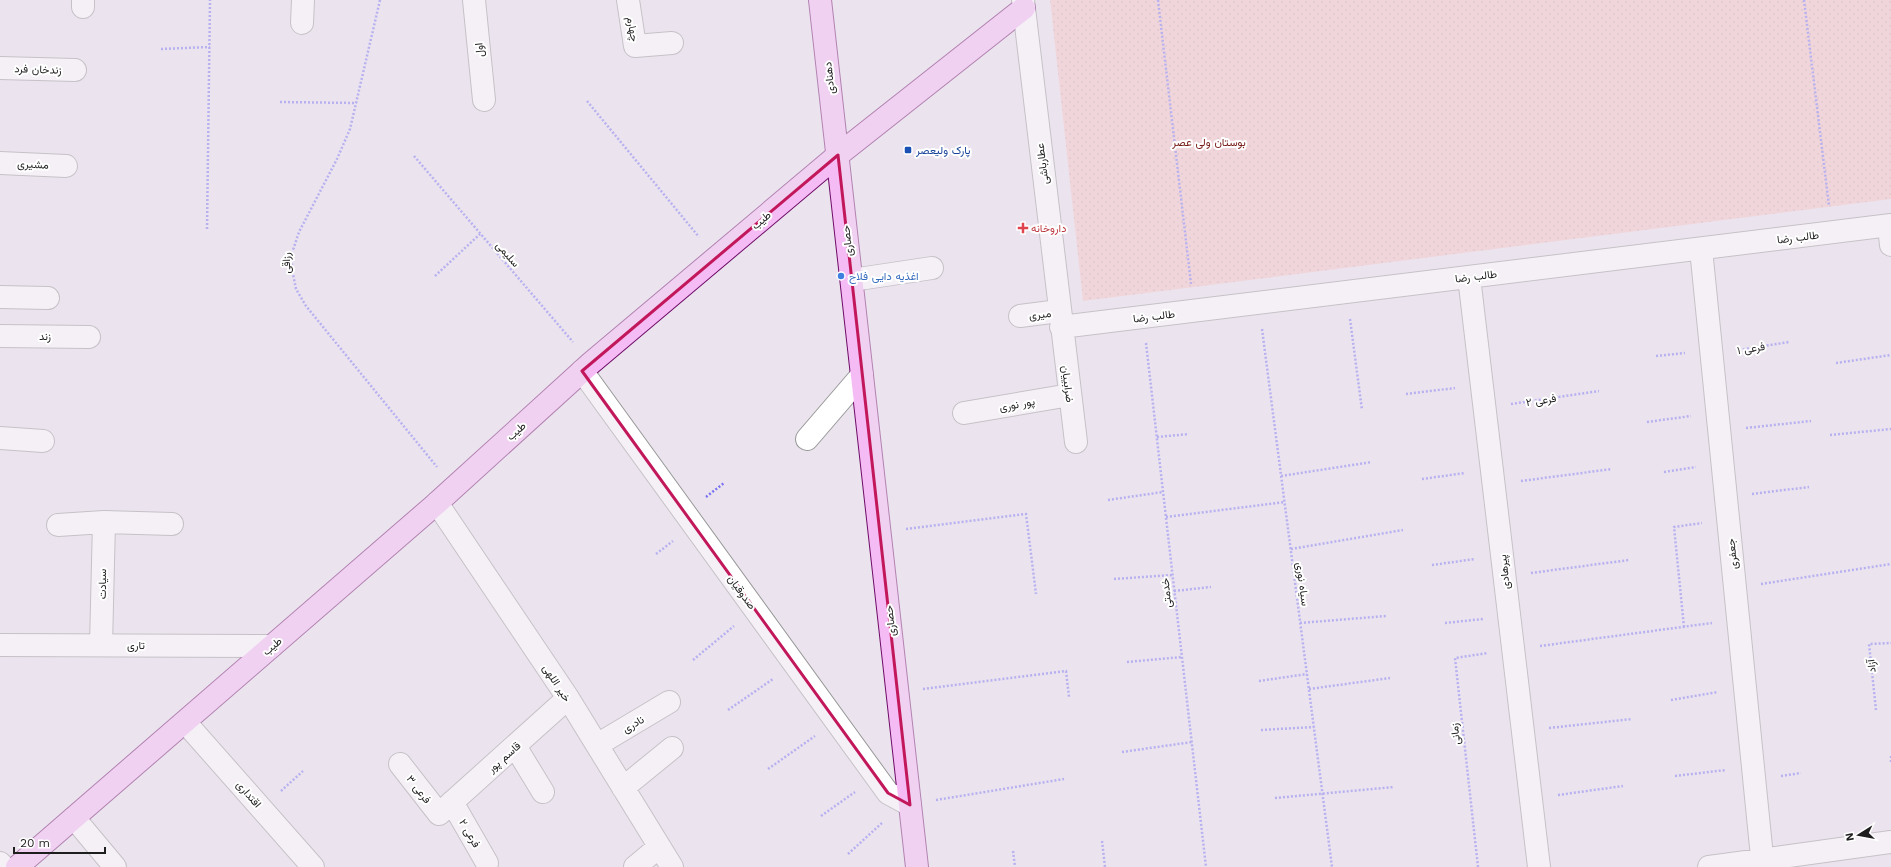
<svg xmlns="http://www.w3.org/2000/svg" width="1891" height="867" viewBox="0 0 1891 867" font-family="'Work Sans',Vazirmatn,sans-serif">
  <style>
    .park { fill: url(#park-dots) }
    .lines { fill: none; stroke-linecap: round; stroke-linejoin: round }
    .street-casing { stroke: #989898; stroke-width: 24 }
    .secondary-casing { stroke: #6e0c67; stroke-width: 24 }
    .path { stroke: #7b73f1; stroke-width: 2.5; stroke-dasharray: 2 2; stroke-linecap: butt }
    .street { stroke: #fff; stroke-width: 22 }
    .secondary { stroke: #f5bbf5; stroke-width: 22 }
    .marked { fill: none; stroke: #c2185b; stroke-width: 3; stroke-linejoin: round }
    .transit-dot { fill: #1a4fb4; stroke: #fff; stroke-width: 1.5 }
    .health-dot { fill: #e0444e; stroke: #fff; stroke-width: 1.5 }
    .shop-dot { fill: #3f7fe0; stroke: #fff; stroke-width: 1.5 }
    .labels { text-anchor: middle; stroke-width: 4; stroke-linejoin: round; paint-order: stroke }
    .street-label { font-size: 11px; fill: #1e1e1e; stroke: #fff }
    .park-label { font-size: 11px; fill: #751712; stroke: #fff }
    .transit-label { font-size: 11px; fill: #164399; stroke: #fff; text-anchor: start }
    .health-label { font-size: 11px; fill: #be3a42; stroke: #fff; text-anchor: start }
    .shop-label { font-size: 11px; fill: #366cbe; stroke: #fff; text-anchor: start }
  </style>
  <defs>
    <pattern id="park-dots" width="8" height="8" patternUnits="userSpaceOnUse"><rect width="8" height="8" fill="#f6c6c4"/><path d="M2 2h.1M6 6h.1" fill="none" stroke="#d2aaa8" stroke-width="1.8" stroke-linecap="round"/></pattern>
  </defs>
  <rect width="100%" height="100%" fill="#ebe4ee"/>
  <path class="park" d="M1050,0H1891V199L1083,301Z"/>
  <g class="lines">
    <g class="street-casing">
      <path id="street" d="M474,0L484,100
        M628,0L635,46L672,43
        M1023,0L1076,442
        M83,7V0
        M302,23L303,0
        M0,68L75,70
        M0,163L66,166
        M1889,226L1891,245
        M1701,249L1763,867
        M1469,277L1539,867
        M852,280L932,268
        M0,297L48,298
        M1020,316L1059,311
        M1061,327L1891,225
        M0,336L89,337
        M582,371L888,793L910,805
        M964,413L1070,395
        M0,438L43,441
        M807,439L862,375
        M437,503L568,698L672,867
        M58,525L104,522L172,524
        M0,645L272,646
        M101,645L104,522
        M185,722L313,867
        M597,745L669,702
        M515,746L543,792
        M400,764L439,814L568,698
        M623,788L672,748
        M452,802L487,863
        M74,818L115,867
        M0,863L4,867
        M635,867L659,847
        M1709,867L1891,842"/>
    </g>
    <g class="secondary-casing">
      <path id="secondary" d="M820,0L917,867
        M17,867L437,503L591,363L838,155L1024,8"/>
    </g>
    <path class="path" d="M380,0L350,129L337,159L299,232L292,253V269L296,289L306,306L437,467
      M1158,0L1191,284
      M1804,0L1829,206
      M161,49L210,47
      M587,101L699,237
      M280,102L356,103
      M414,156L573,342
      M207,229L210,0
      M435,276L480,234
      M1350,319L1362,410
      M1262,329L1332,867
      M1146,343L1206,867
      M1739,350L1789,342
      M1656,356L1685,353
      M1836,363L1891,355
      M1406,394L1455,388
      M1511,404L1599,391
      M1647,422L1691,416
      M1746,428L1811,421
      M1830,435L1891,429
      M1157,437L1189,434
      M1664,472L1696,467
      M1281,476L1372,462
      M1422,479L1465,473
      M1521,481L1612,469
      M1752,494L1809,487
      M706,497L724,483
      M1108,500L1163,492
      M1166,517L1285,502
      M906,529L1026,514L1036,594
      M1291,549L1403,530
      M656,554L673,541
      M1432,565L1475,559
      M1531,573L1629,560
      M1114,579L1172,575
      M1761,584L1891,564
      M1174,591L1211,587
      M1300,623L1386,616
      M1445,623L1483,619
      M1684,627L1674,527L1702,523
      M1540,646L1712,623
      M693,660L734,626
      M1127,662L1182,657
      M1259,681L1307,674
      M923,689L1066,671L1069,697
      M1309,689L1390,678
      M1671,700L1718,692
      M728,710L773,679
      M1876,710L1869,644L1891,643
      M1549,728L1632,719
      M1261,730L1314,727
      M1122,752L1192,742
      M1891,756V763
      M768,769L815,736
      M1675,776L1726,770
      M1781,776L1801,773
      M281,791L303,771
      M1558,795L1623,786
      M1275,798L1394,787
      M936,800L1064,779
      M821,816L855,792
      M1102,841L1105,867
      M1013,851L1015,867
      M848,854L883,822
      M1478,867L1455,658L1488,653"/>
    <use href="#street" class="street"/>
    <use href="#secondary" class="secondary"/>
  </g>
  <path d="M0 0H1891V867H0ZM838,155L910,805L888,793L582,371Z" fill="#ebe4ee" fill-opacity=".55" fill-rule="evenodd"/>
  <path class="marked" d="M838,155L910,805L888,793L582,371Z"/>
  <rect class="transit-dot" x="904" y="146" width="8" height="8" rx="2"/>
  <path class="health-dot" d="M1021 222h4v4h4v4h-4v4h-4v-4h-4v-4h4z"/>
  <circle class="shop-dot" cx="841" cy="276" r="4"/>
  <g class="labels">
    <g class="street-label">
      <text transform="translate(633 29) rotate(79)" y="4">چهارم</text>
      <text transform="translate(479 50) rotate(-96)" y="4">اول</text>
      <text transform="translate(38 69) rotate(2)" y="4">زندخان فرد</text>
      <text transform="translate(829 78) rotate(-96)" y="4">دهنادی</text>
      <text transform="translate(33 164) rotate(3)" y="4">مشیری</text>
      <text transform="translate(1042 164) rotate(-97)" y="4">عطارباشی</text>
      <text transform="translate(761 220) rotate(-40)" y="4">طیب</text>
      <text transform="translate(1798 237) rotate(-7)" y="4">طالب رضا</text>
      <text transform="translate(847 241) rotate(-96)" y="4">حصاری</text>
      <text transform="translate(508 254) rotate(49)" y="4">سلیمی</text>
      <text transform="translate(286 263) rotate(-91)" y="4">رزاقی</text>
      <text transform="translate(1476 276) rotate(-7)" y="4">طالب رضا</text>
      <text transform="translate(1040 314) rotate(-6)" y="4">میری</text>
      <text transform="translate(1154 316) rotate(-7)" y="4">طالب رضا</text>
      <text transform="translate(45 336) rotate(1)" y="4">زند</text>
      <text transform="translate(1751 348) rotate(-9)" y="4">فرعی ۱</text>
      <text transform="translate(1068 384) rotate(83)" y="4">ضرابییان</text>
      <text transform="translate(1541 400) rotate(-9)" y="4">فرعی ۲</text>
      <text transform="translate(1017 404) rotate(-10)" y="4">پور نوری</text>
      <text transform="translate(516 431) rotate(-42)" y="4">طیب</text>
      <text transform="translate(1732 554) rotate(-96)" y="4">جعفری</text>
      <text transform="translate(1504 572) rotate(-96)" y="4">پیرهادی</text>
      <text transform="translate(102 584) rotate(-89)" y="4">سیادت</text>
      <text transform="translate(1303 584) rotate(83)" y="4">سیاه نوری</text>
      <text transform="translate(742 592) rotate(54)" y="4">صدوقیان</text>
      <text transform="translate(1166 593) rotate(-96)" y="4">خدمتی</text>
      <text transform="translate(890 621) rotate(-96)" y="4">حصاری</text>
      <text x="136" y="649">تاری</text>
      <text transform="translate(272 646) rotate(-41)" y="4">طیب</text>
      <text transform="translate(1871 666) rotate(-97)" y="4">آزاد</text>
      <text transform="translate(557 683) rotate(57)" y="4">خیر اللهی</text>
      <text transform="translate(633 724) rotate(-31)" y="4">نادری</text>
      <text transform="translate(1455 734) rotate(-96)" y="4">زمانی</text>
      <text transform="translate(504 757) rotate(-42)" y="4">قاسم پور</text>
      <text transform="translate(419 789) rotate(52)" y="4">فرعی ۳</text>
      <text transform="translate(249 794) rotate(49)" y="4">اقتداری</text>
      <text transform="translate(470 833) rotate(60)" y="4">فرعی ۲</text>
    </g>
    <g class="park-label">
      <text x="1209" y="146">بوستان ولی عصر</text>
    </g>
    <g class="transit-label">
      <text x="916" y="154">پارک ولیعصر</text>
    </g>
    <g class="health-label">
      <text x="1031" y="232">داروخانه</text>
    </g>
    <g class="shop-label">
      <text x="849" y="280">اغذیه دایی فلاح</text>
    </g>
  </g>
  <g transform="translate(1859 835) rotate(259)" stroke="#ffffff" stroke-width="3" paint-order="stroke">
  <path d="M0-3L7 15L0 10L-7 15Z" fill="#1e1e1e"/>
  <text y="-6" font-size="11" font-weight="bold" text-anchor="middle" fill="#1e1e1e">N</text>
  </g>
  <path d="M14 847v6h91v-6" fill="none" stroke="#1e1e1e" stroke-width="2"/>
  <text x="20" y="847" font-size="12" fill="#1e1e1e" stroke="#ffffff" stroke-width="3" paint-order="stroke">20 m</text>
</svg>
